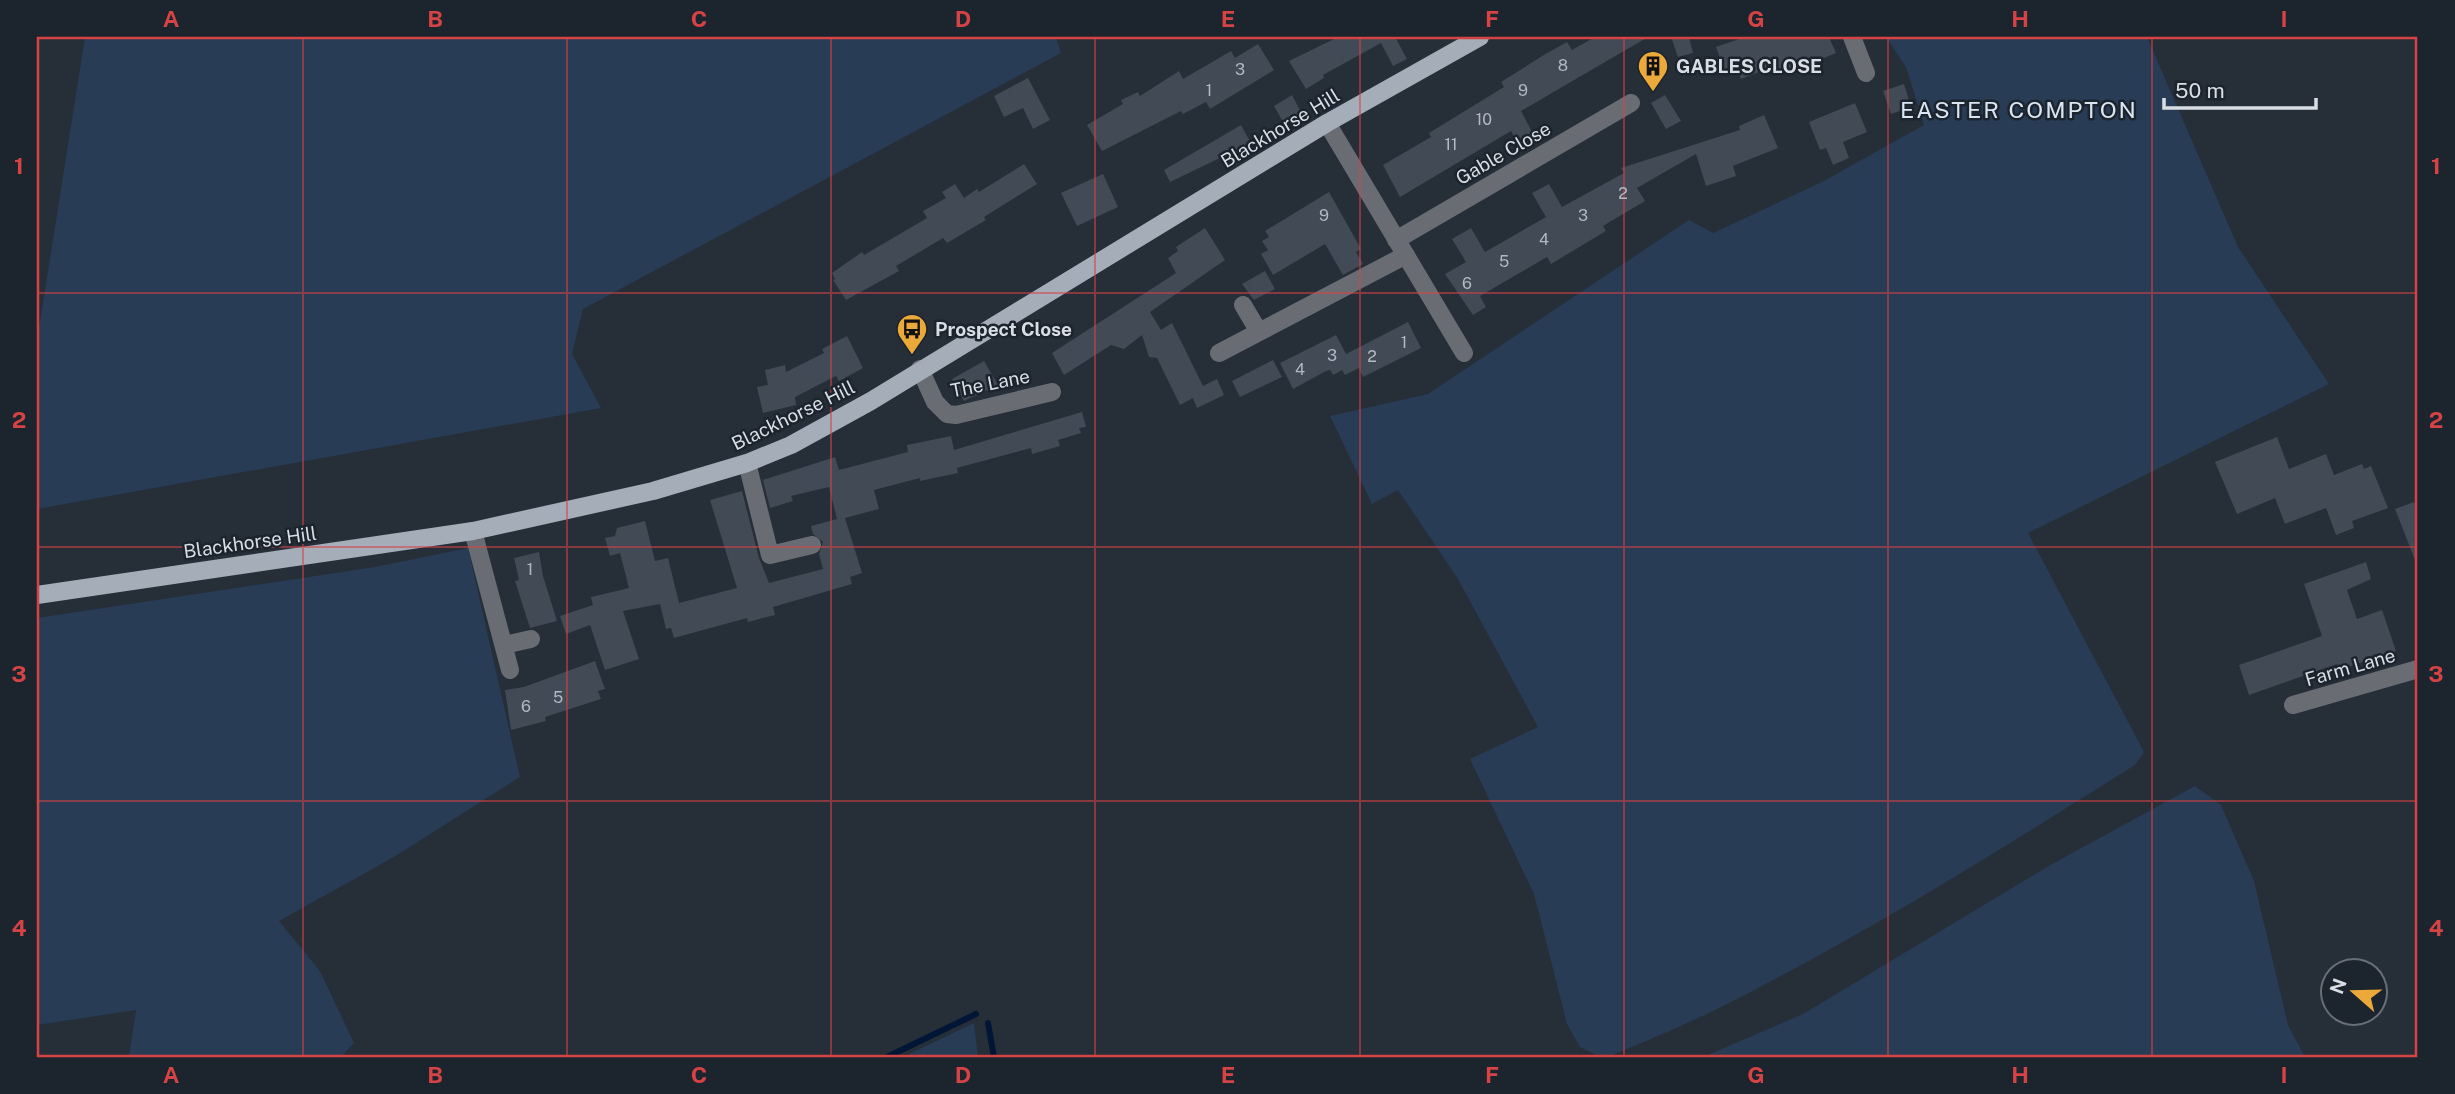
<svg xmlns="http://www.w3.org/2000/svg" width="2455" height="1094" viewBox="0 0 2455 1094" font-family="'Public Sans',sans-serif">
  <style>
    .green { fill: #283c56 }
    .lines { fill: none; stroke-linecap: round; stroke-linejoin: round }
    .stream { stroke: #001636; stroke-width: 6 }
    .building { fill: #414a55 }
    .minor { stroke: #696d73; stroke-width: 18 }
    .major { stroke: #a4adb8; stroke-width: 18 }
    .grid { fill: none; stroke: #d64344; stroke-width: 2; stroke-opacity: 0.55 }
    .labels { text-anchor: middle; stroke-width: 5; stroke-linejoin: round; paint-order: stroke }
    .number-label { font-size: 16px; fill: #b3b9c1 }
    .poi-label { font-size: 19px; font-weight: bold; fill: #d9dee5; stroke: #1c242e; text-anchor: start }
    .street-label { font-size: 19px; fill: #d9dee5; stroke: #1c242e }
    .quarter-label { font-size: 23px; letter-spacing: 2px; fill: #dae5f3; stroke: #1c242e }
    .neatline { fill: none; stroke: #d64344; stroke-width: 2.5 }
    .grid-label { font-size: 23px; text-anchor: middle; font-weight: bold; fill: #d64344 }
  </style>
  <rect width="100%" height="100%" fill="#262e38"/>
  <path class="green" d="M85,37H1056L1061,53L583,309L572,354L601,408L37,509V341Z
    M1886,37H2147L2238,247L2329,384L2028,533L2144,752L2135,765C1998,851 1860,938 1715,1010C1680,1027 1644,1042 1608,1057H1600L1580,1047L1567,1024L1534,894L1470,759L1538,727L1458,579L1398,490L1372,504L1330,416L1428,394L1689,220L1713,233L1822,182L1924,125L1906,67Z
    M468,548L520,777L394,857L279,921L320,971L354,1043L341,1057H129L136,1010L37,1025V618L375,567Z
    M2195,786L2221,805L2254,881L2288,1025L2305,1057H1703L1803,1014L2052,864Z
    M974,1023L978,1057H903Z"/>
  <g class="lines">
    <path class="stream" d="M988,1023L994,1057
      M887,1057L976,1014"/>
  </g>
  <path class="building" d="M1338,37H1395L1407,59L1393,66L1381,43L1323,75L1324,78L1306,89L1289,61Z
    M1595,37H1648L1521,111L1533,134L1518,143L1511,131L1400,197L1383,165L1431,137L1429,133L1504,87L1501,82L1542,56L1567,42L1572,50Z
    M1671,37H1689L1693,53L1678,57Z
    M1745,37H1829L1836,53L1779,76L1775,66L1741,79L1737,68L1725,72L1716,47Z
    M1258,44L1274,70L1210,109L1206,102L1183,114L1181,111L1102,151L1087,125L1123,104L1121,100L1138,92L1140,96L1179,71L1183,79L1231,51L1235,58Z
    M1028,78L1050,120L1033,129L1023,108L1004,117L994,96Z
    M1904,84L1911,107L1891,114L1883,91Z
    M1292,95L1301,112L1283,122L1274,106Z
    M1665,95L1681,121L1666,129L1651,103Z
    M1855,103L1867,132L1843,142L1849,158L1833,165L1826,148L1820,150L1809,122Z
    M1764,115L1778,148L1733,166L1736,176L1706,186L1696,154L1637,188L1645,201L1603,226L1606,231L1551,264L1547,257L1480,296L1486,307L1473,315L1445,274L1466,262L1452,239L1471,228L1485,252L1546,217L1532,193L1549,184L1562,207L1624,173L1621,168L1740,130L1739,126Z
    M1241,125L1251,143L1170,182L1164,170Z
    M1024,164L1037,184L984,217L986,220L947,243L943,238L896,266L899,271L846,300L833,280L835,279L832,273L862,252L864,255L927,218L923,211L946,198L942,192L955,184L964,198L977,189L979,192Z
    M1103,174L1118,207L1077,226L1061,193Z
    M1329,192L1361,249L1356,252L1363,264L1343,275L1325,244L1273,275L1261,254L1268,250L1262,241L1269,237L1265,231Z
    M1205,228L1225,260L1150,312L1161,330L1172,323L1203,386L1217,379L1224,395L1197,408L1193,398L1180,405L1157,358L1149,357L1142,335L1124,349L1111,345L1064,375L1052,353L1176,273L1168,258L1178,251L1176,247Z
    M1265,271L1275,289L1254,300L1242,284Z
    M1408,322L1421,348L1363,377L1359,368L1345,375L1342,370L1333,375L1330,370L1326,371L1293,389L1280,363L1336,335L1346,354Z
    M847,336L863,368L839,381L836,376L795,397L796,405L763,413L757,387L768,385L765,370L785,365L786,372L824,353L822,349Z
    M1273,360L1282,377L1240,397L1232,381Z
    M984,361L998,385L964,401L952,379Z
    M1082,412L1086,427L1079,428L1081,433L1058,440L1060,446L1032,454L1031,448L957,468L958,473L920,481V478L874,490L879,509L845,518L862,573L850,577L852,584L773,607L775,615L748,622L747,618L674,638L671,628L666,629L660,604L623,611L639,659L605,670L590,625L566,634L560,616L593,605L591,597L629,588L620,553L610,556L605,538L615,536L617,528L645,521L655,561L668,558L679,603L737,588L710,500L742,491L759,558L769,583L823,569L819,554L823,542L813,534L811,526L837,519L829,487L791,496L793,501L770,508L763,480L835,457L839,470L908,452L907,445L951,436L954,450Z
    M2277,437L2289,469L2326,454L2334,475L2362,464L2364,469L2371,466L2388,508L2352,521L2354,528L2336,535L2326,508L2285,524L2275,498L2237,514L2215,462Z
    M2414,502L2418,513L2417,565L2395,509Z
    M539,552L543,576L557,621L530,628L515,581L519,580L514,558Z
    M2366,562L2371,579L2347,590L2357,619L2382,610L2396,651L2339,670L2337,664L2249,695L2239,665L2322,636L2304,584Z
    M595,661L605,689L598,691L601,699L545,717L546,721L511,730L505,690L524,687Z"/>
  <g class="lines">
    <path class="minor" d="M1852,37L1866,73
      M1327,123L1464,353
      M1396,240L1631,103
      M1243,305L1259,332
      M1219,353L1406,255
      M920,369L935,402L947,414L956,415L1052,392
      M747,463L770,555L812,545
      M473,531L510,670
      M504,645L531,639
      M2293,705L2418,669"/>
    <path class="major" d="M37,595L473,531L653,491L747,463L791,445L871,401L1327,123L1480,37"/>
  </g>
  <path class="grid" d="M303,37V1057M567,37V1057M831,37V1057M1095,37V1057M1360,37V1057M1624,37V1057M1888,37V1057M2152,37V1057M37,293H2418M37,547H2418M37,801H2418"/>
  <defs>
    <g id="building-pin" transform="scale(1.575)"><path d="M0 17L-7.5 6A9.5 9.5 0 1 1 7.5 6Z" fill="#eba93a" stroke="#1c242e"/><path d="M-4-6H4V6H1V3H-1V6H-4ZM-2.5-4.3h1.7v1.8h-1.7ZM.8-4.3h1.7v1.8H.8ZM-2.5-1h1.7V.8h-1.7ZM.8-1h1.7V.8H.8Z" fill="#111"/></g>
    <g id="bus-pin" transform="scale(1.575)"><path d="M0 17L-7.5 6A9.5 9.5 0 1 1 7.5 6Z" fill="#eba93a" stroke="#1c242e"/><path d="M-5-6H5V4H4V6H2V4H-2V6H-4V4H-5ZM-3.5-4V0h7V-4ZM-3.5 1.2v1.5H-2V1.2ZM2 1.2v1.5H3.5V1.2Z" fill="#111"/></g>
  </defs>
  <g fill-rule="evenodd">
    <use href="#building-pin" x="1653" y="66"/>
    <use href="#bus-pin" x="912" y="329"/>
  </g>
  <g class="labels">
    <g class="number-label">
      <text x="1563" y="71">8</text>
      <text x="1240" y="75">3</text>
      <text x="1209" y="96">1</text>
      <text x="1523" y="96">9</text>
      <text x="1484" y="125">10</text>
      <text x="1451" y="150">11</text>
      <text x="1623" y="199">2</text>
      <text x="1324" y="221">9</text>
      <text x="1583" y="221">3</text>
      <text x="1544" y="245">4</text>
      <text x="1504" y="267">5</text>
      <text x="1467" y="289">6</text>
      <text x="1404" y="348">1</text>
      <text x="1332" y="361">3</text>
      <text x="1372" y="362">2</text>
      <text x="1300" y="375">4</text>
      <text x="530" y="575">1</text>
      <text x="558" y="703">5</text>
      <text x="526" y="712">6</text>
    </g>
    <g class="poi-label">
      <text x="1676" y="73">GABLES CLOSE</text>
      <text x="935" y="336">Prospect Close</text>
    </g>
    <g class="street-label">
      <text transform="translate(1280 128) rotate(-31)" y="7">Blackhorse Hill</text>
      <text transform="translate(1503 153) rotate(-30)" y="7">Gable Close</text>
      <text transform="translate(990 383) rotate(-11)" y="7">The Lane</text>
      <text transform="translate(793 415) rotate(-26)" y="7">Blackhorse Hill</text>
      <text transform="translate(250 542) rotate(-8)" y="7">Blackhorse Hill</text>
      <text transform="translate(2350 667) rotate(-16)" y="7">Farm Lane</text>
    </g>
    <g class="quarter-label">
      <text x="2019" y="118">EASTER COMPTON</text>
    </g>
  </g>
  <rect width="2455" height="1094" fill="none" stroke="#1c242e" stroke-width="77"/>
  <g transform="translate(2354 992) rotate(290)"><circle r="33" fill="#1c242e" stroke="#686e77" stroke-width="2"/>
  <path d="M0-5L12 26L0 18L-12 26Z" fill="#eba93a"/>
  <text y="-10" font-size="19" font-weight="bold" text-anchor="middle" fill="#d9dee5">N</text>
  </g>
  <path d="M2164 98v10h152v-10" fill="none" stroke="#d9dee5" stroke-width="3.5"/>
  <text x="2175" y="98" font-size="21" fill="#d9dee5" stroke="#1c242e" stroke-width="5" paint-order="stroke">50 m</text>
  <rect x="38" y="38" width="2378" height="1018" class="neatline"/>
  <g class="grid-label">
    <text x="171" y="27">A</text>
    <text x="435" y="27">B</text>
    <text x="699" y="27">C</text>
    <text x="963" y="27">D</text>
    <text x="1228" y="27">E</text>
    <text x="1492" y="27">F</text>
    <text x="1756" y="27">G</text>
    <text x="2020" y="27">H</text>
    <text x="2284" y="27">I</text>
    <text x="19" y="174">1</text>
    <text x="2436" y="174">1</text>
    <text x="19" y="428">2</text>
    <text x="2436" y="428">2</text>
    <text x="19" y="682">3</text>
    <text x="2436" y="682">3</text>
    <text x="19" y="936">4</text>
    <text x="2436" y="936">4</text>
    <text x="171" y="1083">A</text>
    <text x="435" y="1083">B</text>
    <text x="699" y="1083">C</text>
    <text x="963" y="1083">D</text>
    <text x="1228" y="1083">E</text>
    <text x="1492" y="1083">F</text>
    <text x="1756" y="1083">G</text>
    <text x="2020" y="1083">H</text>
    <text x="2284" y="1083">I</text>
  </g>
</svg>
